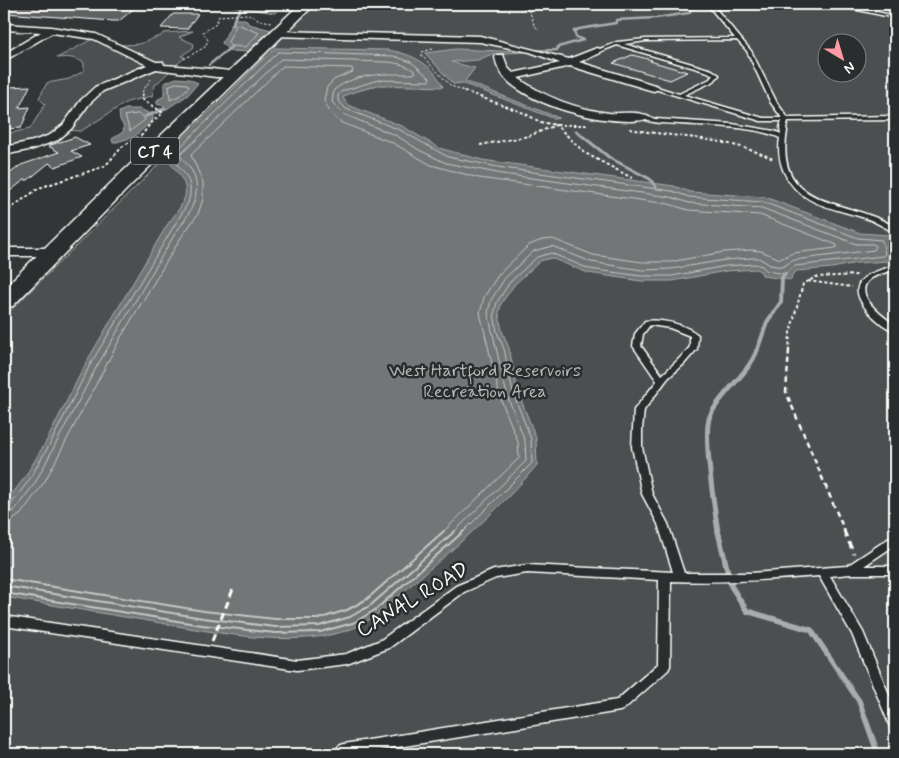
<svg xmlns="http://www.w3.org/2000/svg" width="899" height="758" viewBox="0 0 899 758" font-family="Mynerve,sans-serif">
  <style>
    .green { fill: #4c4f50; stroke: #a6a7a8; fill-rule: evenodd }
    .water { fill: #737576; stroke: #abacad }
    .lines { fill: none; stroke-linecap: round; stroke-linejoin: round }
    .shore-far1 { stroke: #c7c8c8; stroke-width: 1 }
    .shore { stroke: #c7c8c8; stroke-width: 2 }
    .stream-far4 { stroke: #abacad; stroke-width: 2.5 }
    .stream-far3 { stroke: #abacad; stroke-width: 3 }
    .stream-far2 { stroke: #abacad; stroke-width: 4 }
    .stream-far1 { stroke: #abacad; stroke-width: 5 }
    .stream { stroke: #abacad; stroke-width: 5.5 }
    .building { fill: #5f6162; stroke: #fff }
    .service-casing { stroke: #fff; stroke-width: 3 }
    .minor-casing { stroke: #fff; stroke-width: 3 }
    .primary-casing { stroke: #fff; stroke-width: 3 }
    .path-far3 { stroke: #fff; stroke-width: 1; stroke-dasharray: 2.5 2; stroke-linecap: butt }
    .path-far2 { stroke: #fff; stroke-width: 2; stroke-dasharray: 3 2.5; stroke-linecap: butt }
    .path-far1 { stroke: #fff; stroke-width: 2.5; stroke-dasharray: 5.5 4; stroke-linecap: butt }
    .path { stroke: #fff; stroke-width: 3; stroke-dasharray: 7 5; stroke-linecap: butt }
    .service { fill: #2a2d2e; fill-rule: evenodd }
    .minor { fill: #2a2d2e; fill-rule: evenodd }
    .primary { fill: #2a2d2e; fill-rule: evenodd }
    .labels { text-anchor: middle; stroke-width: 5; stroke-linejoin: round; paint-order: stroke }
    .shield { fill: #2a2d2e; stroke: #bfc0c0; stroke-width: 1 }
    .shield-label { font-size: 16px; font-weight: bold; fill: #fff }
    .park-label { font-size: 18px; fill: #b7b9b9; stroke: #2a2d2e }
    .near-street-label { font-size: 21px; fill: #fff; stroke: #2a2d2e }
  </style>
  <rect width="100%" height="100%" fill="#333536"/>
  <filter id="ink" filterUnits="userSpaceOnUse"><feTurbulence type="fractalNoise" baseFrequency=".02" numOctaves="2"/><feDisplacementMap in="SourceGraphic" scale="10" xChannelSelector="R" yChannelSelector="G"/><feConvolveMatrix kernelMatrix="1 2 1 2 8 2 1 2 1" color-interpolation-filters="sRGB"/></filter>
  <g filter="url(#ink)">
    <path class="green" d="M219,4H284L275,13Z
      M316,4H895V754H4V317L151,172ZM826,42H856V72H826Z
      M193,31L179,37L194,44L193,48L181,56L185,57L155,85L152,96L127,102L81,131L63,130L17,149L4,151V139L10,133L30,129L45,104L39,98L47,83L69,79L84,71V63C75,57 67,57 57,58L96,37C115,45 118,46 138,44C146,43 153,37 161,36L163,33Z"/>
    <path class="water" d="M234,19H245L249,24L271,30L270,32L249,52L229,51L222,43Z
      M275,48L387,50C411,53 433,64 443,87L378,85L348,94L343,98L348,105L402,126L439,148L482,160L674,186L690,192L765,197L860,233L888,235L893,239L887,244L892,258L888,261L857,263L832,268L796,271L792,275L791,280L763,276L760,271L756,269L726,271L672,281H641L588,273L551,258L540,261L514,285L501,304L499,314L502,331L509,348L518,392L536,438L537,465C500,509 455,548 411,585C394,600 376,619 354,628C296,651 209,631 149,621C101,613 52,605 4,597V505L25,477L47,440L87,361L167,225C193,193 191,187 165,157L166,154Z
      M456,49L501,51L518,50L524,52L492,54L478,60L451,62L475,68L465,81L470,83L559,118L555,119L462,83L453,84L425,53Z
      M176,78L189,79L198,83L188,95L162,112L158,109H163L164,106L157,104V100L164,96V83Z
      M126,109H140L153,115V120L134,137L113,143L112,139L123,132L124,127L120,120L119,112Z"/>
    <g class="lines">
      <path class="shore-far1" d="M237,24L259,33L246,47L231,46L228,43Z
        M176,83L187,84L189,87L179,96L170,100L169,86Z
        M138,114L144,117L145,120L130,131L125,116Z
        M4,508L10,506L29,480L51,442L91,363L188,203C196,177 181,175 172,155L278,52L394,56L411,62L430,78L429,81L378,80L342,91L338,95V100L346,109L400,130L448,157L503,168L672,191L689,197L763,202L858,238L882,240L885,254L883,256L795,266L785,274L767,271L762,266L755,264L726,266L672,276H641L589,269L551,253L537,257L510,282L497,302L494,314L497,332L504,349L513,393L531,439L532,463L463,532
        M4,514L14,511L35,483L97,366L176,232C189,215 204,193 192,171C189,165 183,161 180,155L281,59L387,62C398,63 407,65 416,72L414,74C387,74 356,72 334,90L332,102L343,114L397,136L419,150L446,163L502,174L671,197L689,203L762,208L856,244H873L876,246L874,250L794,260L782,267L770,265L759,258H751L725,260L671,269L642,270L591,262L552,246L534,251L505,278L491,300L488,313L507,395L525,441L526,461L454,532
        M4,522L13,520L21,514L45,481L121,337L182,236L198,214L203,199V182L191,155L283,66L352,68L353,72L335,79L327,87L324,100L330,113L340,122L393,143L431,165L479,178L669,204L688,210L760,215L837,245L836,248L793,253L780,259L761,251L751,250L724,252L670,262H642L593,255L553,239L542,240L529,245L499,274L484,297L480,313L500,397L518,442L519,458L443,532"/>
      <path class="shore" d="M4,579L204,611L275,619H318L347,610L367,599L444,531
        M4,586L203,618L275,627L319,626L350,617L371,605L455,531
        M4,593L202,625L275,633L320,632L353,623L375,610L464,531"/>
      <path class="stream-far4" d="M233,25L234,19L243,4
        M517,51L557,50L558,47L583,40L576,37L574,31L579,29L616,23V20L656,18L689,13L691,10L675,4
        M209,65L231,47"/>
      <path class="stream-far3" d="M146,116L165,109
        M576,131L610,158L650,179L656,187"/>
      <path class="stream-far2" d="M757,351L767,322L781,302L782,278L785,274"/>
      <path class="stream-far1" d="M718,532C715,511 702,432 710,416C720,393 749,374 757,350"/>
      <path class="stream" d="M718,531L731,586L747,611L811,630L859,701L878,754"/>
    </g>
    <path class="building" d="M4,4H83L137,6L119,21H113L4,13Z
      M173,14H198L187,29L161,28Z
      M632,55L652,60L650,61L687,72L670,80L613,63Z
      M30,86L19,108L30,107L21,128L4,129V99L8,87Z
      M75,137L90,145L71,151L82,157L55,167L49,163L28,180H24L4,196V178L21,165L59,152L48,146Z"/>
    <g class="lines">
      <g class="service-casing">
        <path id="service" d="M719,4L844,5L895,16V18L844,7H719L716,9L751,51L777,103L788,118L895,116V120L788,121L786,128L787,131C773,211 849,198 895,227V232C886,229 877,222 868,219C836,208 799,206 784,172C779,160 778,150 780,138C754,126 709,126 680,124C667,123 651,124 639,117L642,115L655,119L732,124L774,131L781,134L780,128L782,121H761L651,88L654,86L679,94L710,79L713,75L708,72L617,45L599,52L595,51L617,42L646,39L735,38L711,9ZM737,40L747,51L771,103L782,118H763L684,95L714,81L719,75L712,70L624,44L646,41Z
          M895,266V270C887,272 876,274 869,280C852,295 885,318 895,325V331C885,328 874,318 867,310C843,281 870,272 895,266Z
          M645,321C662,319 685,324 698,335L697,349L684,364L668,378L644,410L642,429V447L652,494L668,524L684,573H751L847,566L891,537L895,536V545L864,566H895V574H850L830,576L863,632L895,709V730L890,728L889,724L852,634L819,576C769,580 720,583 671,581L670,666L668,670L624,709L620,711L355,754H333L339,746L344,744L617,700L658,664L659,580L527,573L496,578L464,592L389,648L347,664L297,670L4,626V616L297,660L346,654L381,640L456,586L494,570L527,565L673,572L658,524L642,494L632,447L634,410L657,381L633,346L635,334ZM650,325L670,328L690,336V347L678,360L662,375L641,346L643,334Z"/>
      </g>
      <g class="minor-casing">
        <path id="minor" d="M4,24L51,27L96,34L156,62H163L164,65C176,66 237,70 241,74L236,77H216L156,69L103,91L89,104L71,129L58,140L33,149L4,155V147L33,141L50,135L63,125L81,100L95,87L147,65L94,39L52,33L4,61V54L41,32L4,30Z
          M277,31L480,36L569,59L597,48L600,49V53L579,62L658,86L659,88L654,91L650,90L570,66L518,78C544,97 577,109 609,113C620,114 640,110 648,117C643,122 636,120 630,121C593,121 539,107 510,83C502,76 497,68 495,57L497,55H503L508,68L513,73L560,63L530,52L480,42L274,36L272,34Z
          M4,248H52L57,249L59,252L57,255L52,256H4Z"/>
      </g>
      <g class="primary-casing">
        <path id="primary" d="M300,4H315L132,184L13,306L4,308V288L118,176Z"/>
      </g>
      <path class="path-far3" d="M516,4L530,12L534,25L539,30
        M522,7H563L569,4
        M433,49L422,52V56L451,86L467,92
        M184,59L205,47L208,40L203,32L215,25L219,16L248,14L260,20L271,22
        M142,92L151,79"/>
      <path class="path-far2" d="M464,91L524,113L540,122L556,125H588
        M630,129C678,138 728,137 773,159
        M480,145L529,136L556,125L585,153L632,178
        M4,213L39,188L105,166L123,146L142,135L150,124L163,113L142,99L143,91
        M808,281L852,287
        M789,351L790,333L803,284L816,277L857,275"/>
      <path class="path-far1" d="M789,350L786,392L845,532"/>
      <path class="path" d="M844,531L854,554
        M212,641L234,587
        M316,754L327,752"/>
      <use href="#service" class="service"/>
      <use href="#minor" class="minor"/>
      <use href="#primary" class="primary"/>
    </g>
  </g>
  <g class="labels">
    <rect class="shield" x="131" y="137.5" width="48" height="27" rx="4"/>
    <g class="shield-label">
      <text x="155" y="157">CT 4</text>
    </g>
    <g class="park-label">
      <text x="485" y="376">West Hartford Reservoirs<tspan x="485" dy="21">Recreation Area</tspan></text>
    </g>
    <g class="near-street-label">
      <text transform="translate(412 599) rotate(-31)" y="7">CANAL ROAD</text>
    </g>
  </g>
  <rect width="899" height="758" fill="none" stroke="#2a2d2e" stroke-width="20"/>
  <rect x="10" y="10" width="879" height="738" fill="none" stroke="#fff" stroke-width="2" filter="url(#ink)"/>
  <g transform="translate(842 58) rotate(142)"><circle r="24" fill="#2a2d2e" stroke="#7f8182"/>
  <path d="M0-4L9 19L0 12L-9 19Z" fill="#ff9aa2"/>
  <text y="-8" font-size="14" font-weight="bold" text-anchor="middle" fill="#ffffff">N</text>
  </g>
</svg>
